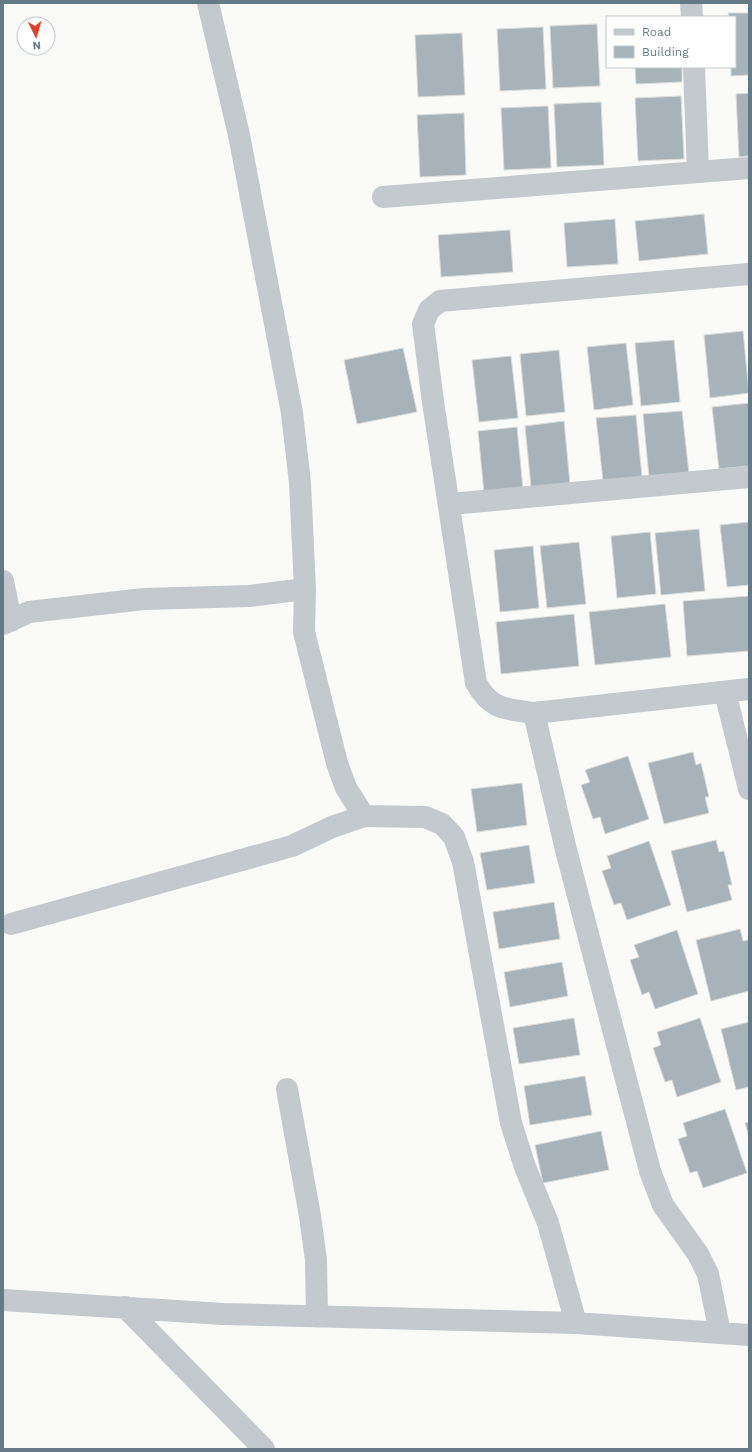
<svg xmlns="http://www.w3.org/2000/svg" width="752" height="1452" viewBox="0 0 752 1452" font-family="'Work Sans',sans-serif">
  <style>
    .building { fill: #a7b3b8; stroke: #dcdcda }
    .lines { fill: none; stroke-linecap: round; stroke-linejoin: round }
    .street { stroke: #c3c9cc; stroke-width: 22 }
  </style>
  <rect width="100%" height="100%" fill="#fafaf8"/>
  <path class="building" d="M728,13H749V75L731,76V67H735V17H729Z
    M597,24L600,86L553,88L550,26Z
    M543,27L546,89L500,91L497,29Z
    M462,33L465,95L418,97L415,35Z
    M635,67H682V82L636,84Z
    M749,93V156L739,157L736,94Z
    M681,96L684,159L638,161L635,98Z
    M601,102L604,165L557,167L554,104Z
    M548,106L551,168L504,170L501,108Z
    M464,113L466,175L420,177L417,115Z
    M704,214L708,254L639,261L635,221Z
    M615,219L618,264L567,267L564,223Z
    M510,230L513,272L441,277L438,235Z
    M743,331L749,393L710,398L704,335Z
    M674,340L680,402L641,406L635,343Z
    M626,343L633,405L594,410L587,347Z
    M403,348L417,412L357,424L344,360Z
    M559,350L565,412L526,416L520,354Z
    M511,356L518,418L479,422L472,360Z
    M749,403V466L719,469L712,407Z
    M682,411L689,473L649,477L643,414Z
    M636,415L642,477L603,481L596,418Z
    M564,421L570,484L531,487L525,426Z
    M517,427L523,489L484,493L478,431Z
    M749,522V585L727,587L720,525Z
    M699,529L705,591L661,595L655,533Z
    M650,532L656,594L617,598L611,536Z
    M579,542L586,604L547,608L540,546Z
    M533,546L539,608L500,612L494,550Z
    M749,596V651L687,656L683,601Z
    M665,604L671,657L595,665L589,612Z
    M574,614L579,666L501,674L496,622Z
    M693,752L696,765L701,763L709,797H705L709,813L664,824L648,763Z
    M628,756L649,819L605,834L600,817L593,819L581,785L590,782L585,770Z
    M522,783L527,825L477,832L471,789Z
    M716,840L719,852L724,851L732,885H728L732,900L687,912L671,851Z
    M649,841L671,905L627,920L621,903L614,905L602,871L611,868L607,856Z
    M529,845L535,883L487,890L480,853Z
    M554,902L560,939L499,949L493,912Z
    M740,929L743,941L748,940L749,943V991L711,1001L696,940Z
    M677,930L698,994L655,1009L649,992L642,995L630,960L639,957L634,945Z
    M562,962L568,996L510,1007L504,972Z
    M574,1018L580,1055L519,1064L513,1028Z
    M700,1018L721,1082L677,1097L672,1080L665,1082L653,1048L661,1045L657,1032Z
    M749,1022V1087L736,1090L721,1029Z
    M585,1076L592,1115L530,1125L524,1086Z
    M725,1109L747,1173L703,1188L697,1171L690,1173L678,1139L687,1136L683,1123Z
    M749,1122V1137L745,1123Z
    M601,1131L609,1170L543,1183L535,1145Z"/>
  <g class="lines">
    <path class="street" d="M208,3L239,135L292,413L300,483L305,589L304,632L337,763L346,788L364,816
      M691,3L692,17
      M694,67L698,172
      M383,197L749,168
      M749,274L440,301L429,310L423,324L433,402L476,683C491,710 506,709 534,713L749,689
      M450,504L749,477
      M3,581L11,621
      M3,624L29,612L144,599L249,596L305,589
      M725,692L749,789
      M534,713L566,850L650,1171L663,1205L698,1254L708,1274L720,1333
      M11,924L292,846L332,827L364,816L425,817L442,824L454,837L463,862L511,1123L525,1167L548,1223L576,1323
      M287,1089L310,1216L316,1260L317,1317
      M3,1300L223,1314L576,1323L749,1335
      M125,1307L264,1449"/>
  </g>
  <rect width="752" height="1452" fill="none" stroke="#647a84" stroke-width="8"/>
  <rect x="606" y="16" width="130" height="52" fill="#ffffff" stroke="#c1cace"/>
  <rect x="614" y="29" width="20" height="6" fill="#c3c9cc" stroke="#c1cace"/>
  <text x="642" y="36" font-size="12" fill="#647a84">Road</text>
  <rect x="614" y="46" width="20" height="12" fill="#a7b3b8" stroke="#c1cace"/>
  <text x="642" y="56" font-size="12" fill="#647a84">Building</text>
  <g transform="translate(36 36) rotate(175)"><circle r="19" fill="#ffffff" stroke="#c1cace"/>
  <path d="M0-3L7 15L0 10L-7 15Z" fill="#e93d29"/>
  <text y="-6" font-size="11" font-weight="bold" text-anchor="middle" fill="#647a84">N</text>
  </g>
</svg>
